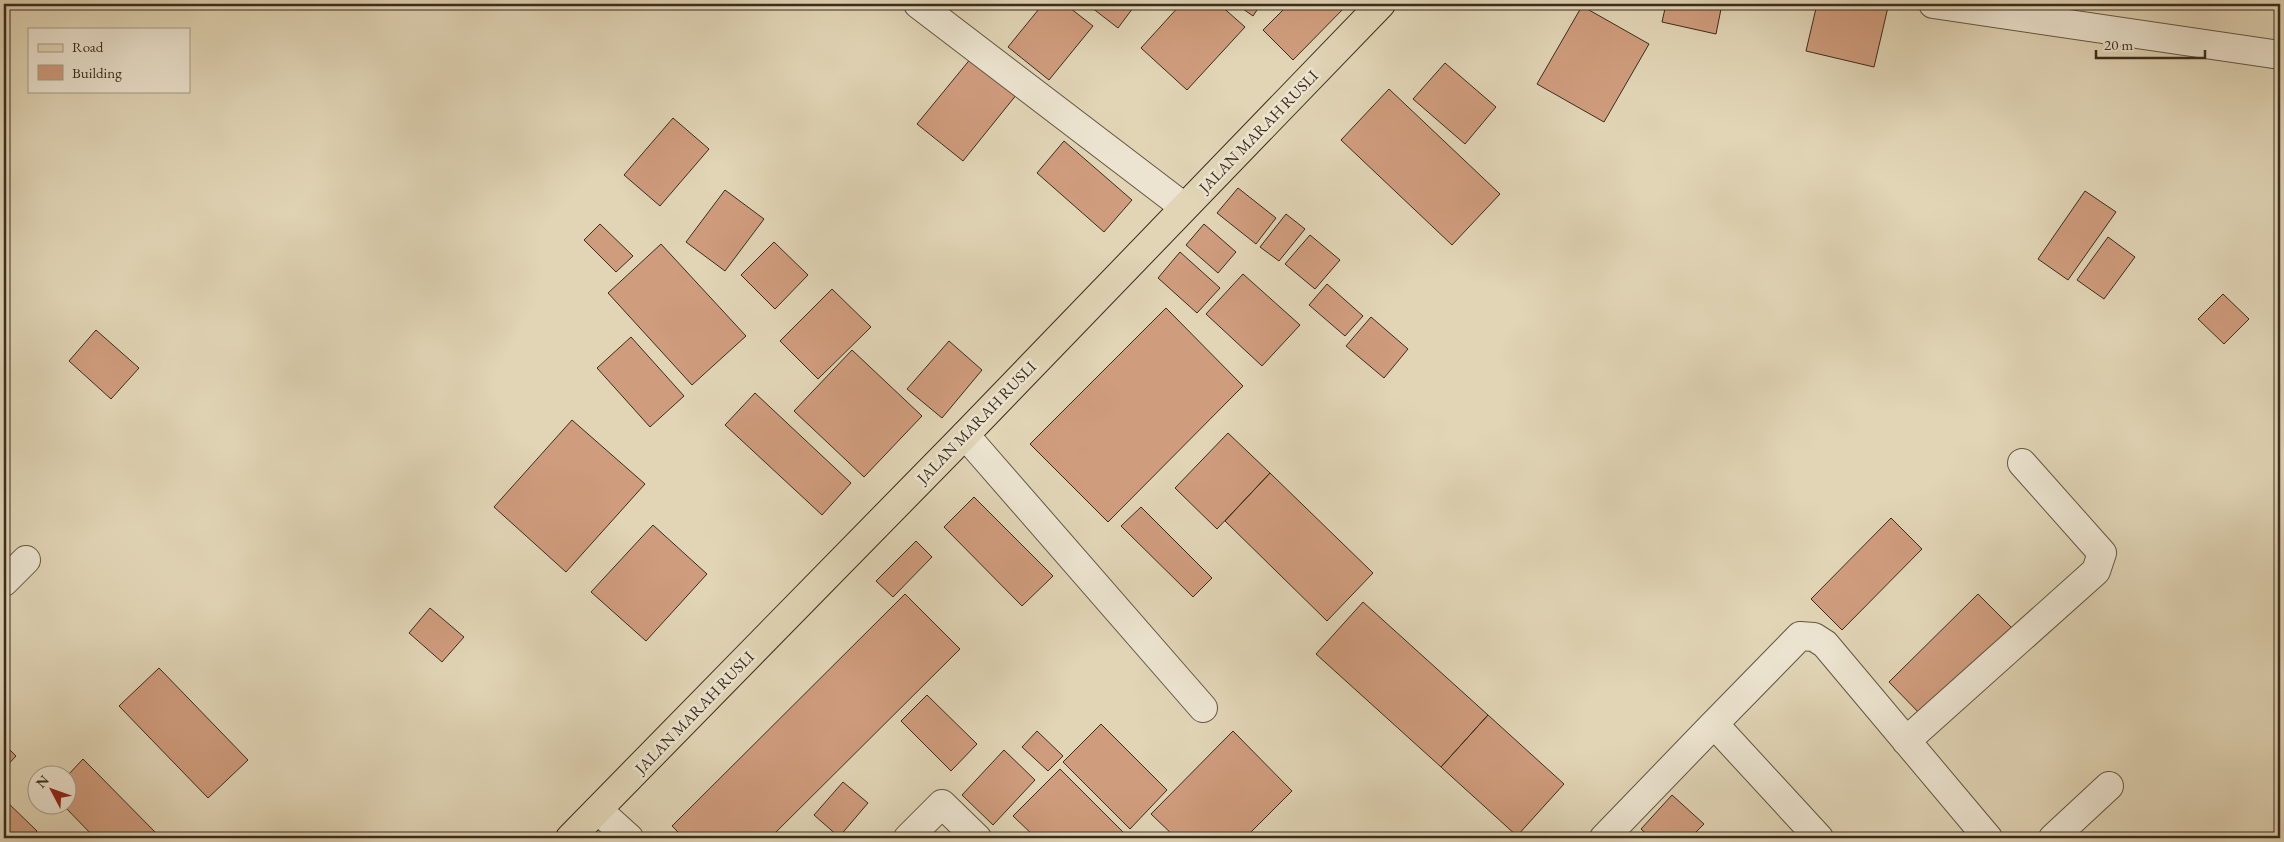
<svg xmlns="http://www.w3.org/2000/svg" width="2284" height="842" viewBox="0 0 2284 842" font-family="'EB Garamond',serif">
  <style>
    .building { fill: #cf9c7d; stroke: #3a2d1c }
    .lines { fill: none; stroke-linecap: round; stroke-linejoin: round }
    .minor-casing { stroke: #645742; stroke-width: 30 }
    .major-casing { stroke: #3a2d1c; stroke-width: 30 }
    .minor { stroke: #ece4d0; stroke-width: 28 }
    .major { stroke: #e1d5b6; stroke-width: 28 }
    .labels { text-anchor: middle; stroke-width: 5; stroke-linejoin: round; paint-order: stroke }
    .street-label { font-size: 16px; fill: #3a2d1c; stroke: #ece4d0 }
  </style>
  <rect width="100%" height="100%" fill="#e1d5b6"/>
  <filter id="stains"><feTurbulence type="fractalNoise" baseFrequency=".004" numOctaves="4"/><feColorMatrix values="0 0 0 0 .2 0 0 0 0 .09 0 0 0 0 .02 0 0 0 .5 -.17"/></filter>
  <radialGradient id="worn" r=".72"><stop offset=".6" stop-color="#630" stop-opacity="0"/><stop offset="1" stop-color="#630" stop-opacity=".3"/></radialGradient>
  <path class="building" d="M1043,4H1065L1093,26L1049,80L1008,47Z
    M1087,4H1136L1118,28Z
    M1181,4H1219L1245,27L1187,90L1141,48Z
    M1236,4H1261L1253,16Z
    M1289,4H1348L1293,60L1263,30Z
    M1666,4H1722L1716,34L1662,22Z
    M1817,4H1873L1888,7L1874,67L1806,51Z
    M1582,6L1649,44L1604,122L1537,84Z
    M972,57L1017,94L963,161L917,124Z
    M1445,63L1496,107L1465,144L1413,99Z
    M1389,89L1500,194L1452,245L1341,140Z
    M673,118L709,149L660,206L624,175Z
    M1064,141L1132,200L1104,232L1037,173Z
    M1238,188L1276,218L1256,244L1217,213Z
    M725,190L764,219L725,271L686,242Z
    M2085,191L2116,212L2068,280L2038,259Z
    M1286,214L1305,229L1279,261L1260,247Z
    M600,224L633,256L616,272L584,240Z
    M1204,224L1236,252L1218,273L1186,245Z
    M1310,235L1340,260L1315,289L1285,264Z
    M2108,237L2135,257L2104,299L2077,280Z
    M774,242L808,275L775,309L741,275Z
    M661,244L746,336L692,385L608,293Z
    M1180,252L1220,288L1197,313L1158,278Z
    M1243,274L1300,325L1262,366L1206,314Z
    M1327,284L1363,316L1345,336L1309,305Z
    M832,289L871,327L818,379L780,341Z
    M2223,294L2249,319L2224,344L2198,319Z
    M1166,308L1243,386L1108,522L1030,444Z
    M1371,317L1408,349L1384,378L1346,346Z
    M96,330L139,368L111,399L69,361Z
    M631,337L684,396L650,427L597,368Z
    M949,341L982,370L942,418L907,389Z
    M852,350L922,416L864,477L794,411Z
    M755,393L851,483L822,515L725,425Z
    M572,420L645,484L566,572L494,507Z
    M1228,433L1270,473L1217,529L1175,488Z
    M1270,473L1373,573L1327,621L1225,521Z
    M974,497L1053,576L1022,606L944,527Z
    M1141,507L1212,578L1193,597L1121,526Z
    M1891,518L1922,549L1842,630L1811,599Z
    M653,525L707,574L646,641L591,592Z
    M916,541L932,557L893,597L876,581Z
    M905,594L960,649L770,838H684L672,826Z
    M1978,594L2014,630L1924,718L1889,682Z
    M1363,602L1488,715L1441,767L1316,654Z
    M430,608L464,637L442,662L409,633Z
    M159,668L248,760L208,798L119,706Z
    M927,695L977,744L951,771L901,721Z
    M1488,715L1564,784L1517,836L1441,767Z
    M1101,724L1167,790L1130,829L1063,762Z
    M1037,731L1063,756L1048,771L1022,747Z
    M1233,731L1292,791L1245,838H1176L1151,814Z
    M4,744L16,756L4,769Z
    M1004,750L1035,780L993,825L962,795Z
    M83,759L161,838H95L62,804H68V775Z
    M1060,769L1129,838H1036L1013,816Z
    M843,782L868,803L839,837L814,815Z
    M1672,795L1704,824L1690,838H1651L1641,829Z
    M4,799L37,831L31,838H4Z
    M58,832L64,838H51Z
    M1960,832L1966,838H1954Z"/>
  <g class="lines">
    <g class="minor-casing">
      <path id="minor" d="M918,4L1184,207
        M1933,4L2280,55
        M965,435L1203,708
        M4,582L26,560
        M1714,724L1800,636L1814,637L1825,644L1988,838
        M1906,741L2096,571L2102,553L2022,463
        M598,810L629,838
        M908,838L942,804L977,838
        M1604,838L1714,724L1819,838
        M2053,838L2109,786"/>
    </g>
    <g class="major-casing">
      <path id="major" d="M570,838L965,435L1381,4"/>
    </g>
    <use href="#minor" class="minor"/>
    <use href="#major" class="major"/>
  </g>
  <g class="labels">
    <g class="street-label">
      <text transform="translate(1258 131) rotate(-46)" y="6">JALAN MARAH RUSLI</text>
      <text transform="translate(976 422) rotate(-46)" y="6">JALAN MARAH RUSLI</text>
      <text transform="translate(694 712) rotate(-46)" y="6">JALAN MARAH RUSLI</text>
    </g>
  </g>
  <rect width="2284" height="842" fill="none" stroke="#e1d5b6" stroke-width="20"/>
  <rect x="5" y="5" width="2274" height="832" fill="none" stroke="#3a2d1c" stroke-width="2.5"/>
  <rect x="10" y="10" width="2264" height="822" fill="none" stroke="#3a2d1c"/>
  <rect x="28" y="28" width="162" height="65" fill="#ece4d0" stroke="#a59b88"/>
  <rect x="38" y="44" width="25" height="8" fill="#e1d5b6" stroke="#a59b88"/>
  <text x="72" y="52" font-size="15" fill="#3a2d1c">Road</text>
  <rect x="38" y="65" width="25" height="15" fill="#cf9c7d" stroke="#a59b88"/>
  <text x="72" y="78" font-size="15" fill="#3a2d1c">Building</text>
  <g transform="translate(52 790) rotate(311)"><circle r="24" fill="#ece4d0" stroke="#a59b88"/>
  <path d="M0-4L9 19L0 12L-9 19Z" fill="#8f2418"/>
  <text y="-8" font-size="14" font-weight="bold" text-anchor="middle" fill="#3a2d1c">N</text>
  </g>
  <path d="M2096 50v8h109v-8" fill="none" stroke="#3a2d1c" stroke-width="2.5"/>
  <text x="2104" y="50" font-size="15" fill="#3a2d1c" stroke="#ece4d0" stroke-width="4" paint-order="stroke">20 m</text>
  <rect width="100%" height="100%" filter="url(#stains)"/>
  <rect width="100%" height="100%" fill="url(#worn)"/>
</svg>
